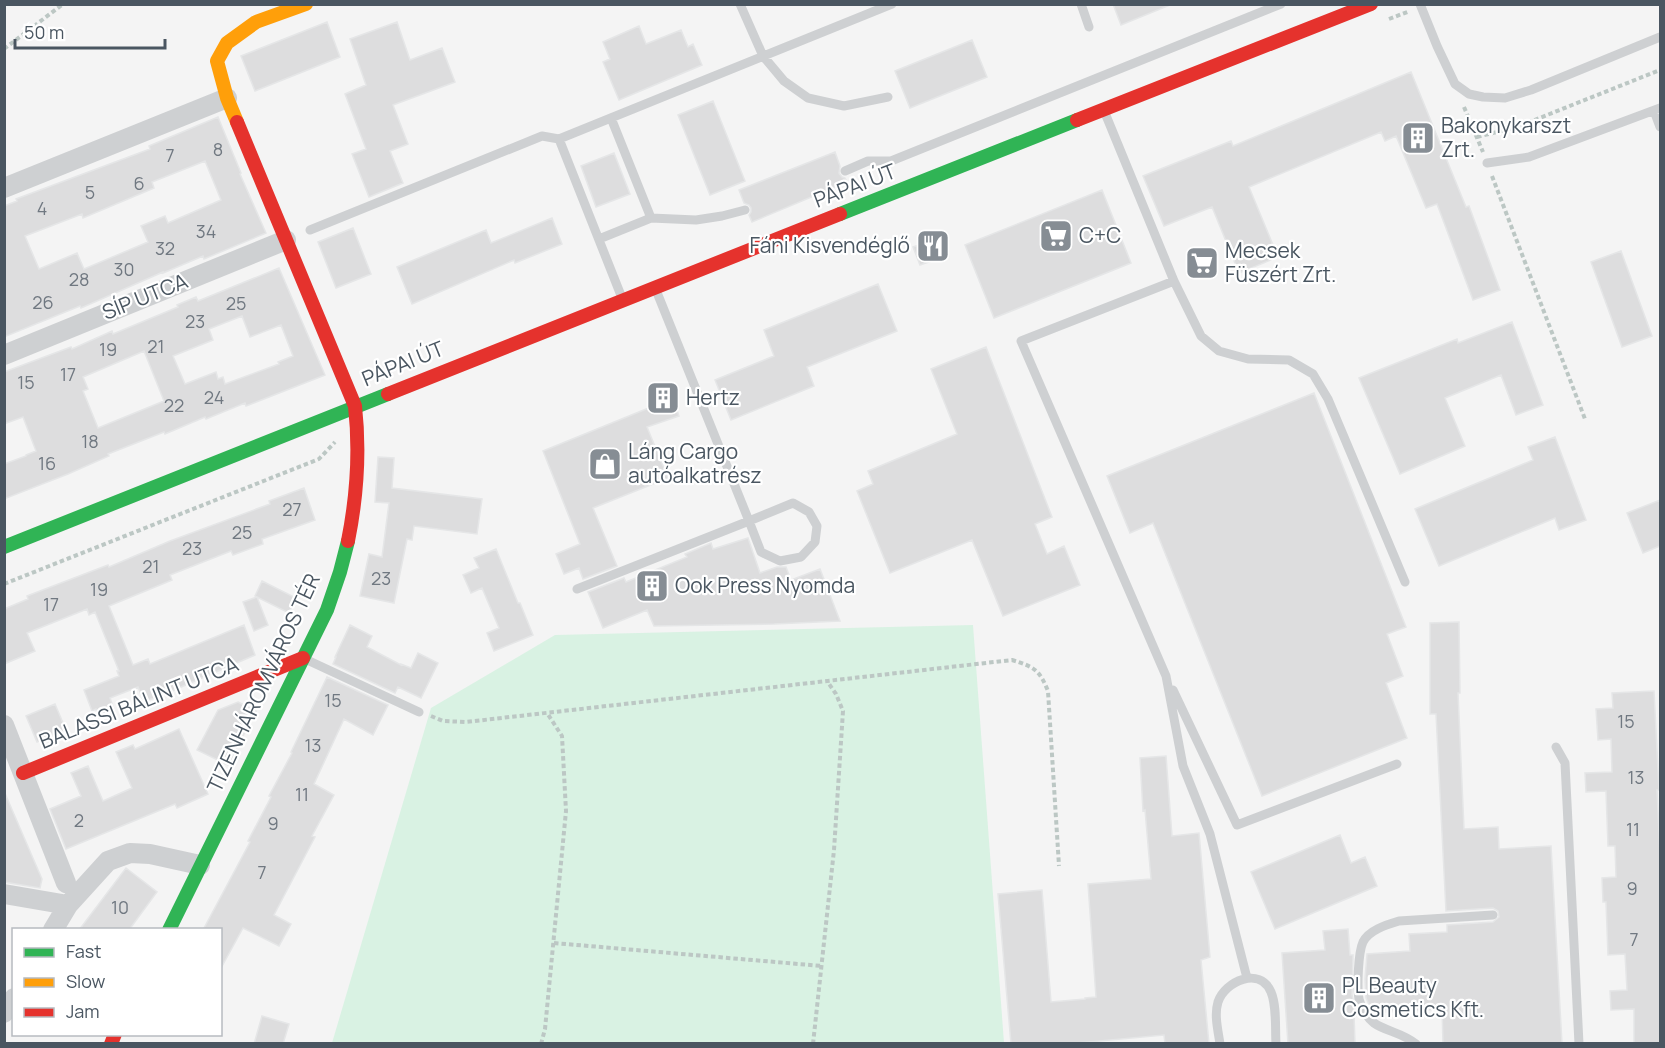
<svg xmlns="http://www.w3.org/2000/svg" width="1665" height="1048" viewBox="0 0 1665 1048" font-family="Manrope,sans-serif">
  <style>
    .green { fill: #d9f2e3 }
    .building { fill: #ddddde; stroke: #e5e6e7; stroke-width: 1.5; fill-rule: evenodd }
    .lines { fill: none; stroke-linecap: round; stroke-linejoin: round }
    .path { stroke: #bcc7c4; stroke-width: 4; stroke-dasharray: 4.5 3; stroke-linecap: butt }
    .lane { stroke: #ced0d2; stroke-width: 9 }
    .street { stroke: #ced0d2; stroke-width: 20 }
    .fast { stroke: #30b455; stroke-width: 14 }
    .slow { stroke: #ff9f0a; stroke-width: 14 }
    .jam { stroke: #e5322d; stroke-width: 14 }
    .labels { text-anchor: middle; stroke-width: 4.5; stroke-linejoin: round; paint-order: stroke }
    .number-label { font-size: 18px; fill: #707881 }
    .poi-label { font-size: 21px; fill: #4a5661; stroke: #fff; text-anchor: start }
    .street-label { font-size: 21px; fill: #4a5661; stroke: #fff }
  </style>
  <rect width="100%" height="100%" fill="#f4f4f4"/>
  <path class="green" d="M973,625L1004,1043H332L431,708L555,635Z"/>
  <path class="building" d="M1113,4H1169L1170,5L1121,25Z
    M327,22L340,57L255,91L241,56Z
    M397,22L410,60L442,48L455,82L393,105L408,144L390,151L403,183L369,197L352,154L366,149L345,94L366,85L350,39Z
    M639,26L646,44L681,30L688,47L693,44L702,65L619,100L603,62L610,59L603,42Z
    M972,40L987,77L910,108L895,71Z
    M1411,72L1466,207L1469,206L1500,290L1473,300L1437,204L1426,208L1396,136L1385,141L1381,132L1249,187L1278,257L1239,273L1212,207L1164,226L1143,176L1231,141L1233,146Z
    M713,101L745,181L710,195L678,115Z
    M218,117L241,173L240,174L266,233L204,259L203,256L163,273V272L81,308L80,306L4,337V206L17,201L16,199L150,149L149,146ZM205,161L221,200L168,223L165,216L141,226L148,242L84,269L77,253L39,269L25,236L82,214L83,218L154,188L152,182Z
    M835,152L840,166L839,173L842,177L845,178L847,182L752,222L749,215L751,212V208L749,205L744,203L739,190Z
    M614,153L630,194L596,207L581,166Z
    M1102,190L1131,263L994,318L965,245Z
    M552,218L562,244L515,263L514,260L412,304L397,267L486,230L491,243Z
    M353,228L371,274L336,288L318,242Z
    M936,239L943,257L920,265L913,247Z
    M1621,251L1652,336L1622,347L1591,262Z
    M279,268L325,375L246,406L245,403L206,419L205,417L165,434L164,432L108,454L109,456L68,474L4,499V464L26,456V455L36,451L23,417L4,424V372L71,347L72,349L112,331L113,334L178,307L177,305L196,297L198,301ZM242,316L250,337L281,325L293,356L278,362L279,364L225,384L223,377L218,379L216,372L185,384L173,356L213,340L209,329ZM144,351L164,401L98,428L83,391L88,389L83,377Z
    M878,284L897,331L807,367L814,386L731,420L715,380L774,356L764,330Z
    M1512,322L1543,405L1516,415L1501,375L1445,398L1465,446L1400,474L1359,378L1457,339L1458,343Z
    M986,347L1052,517L1035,524L1047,554L1064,546L1080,585L1003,616L972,540L890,573L857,491L873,484L868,471L957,434L931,369Z
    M668,384L679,416L647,427L668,478L593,508L617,566L583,579L579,568L564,574L556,554L580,544L543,451L656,405L651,390Z
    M1314,393L1406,627L1387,634L1403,676L1386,683L1407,738L1262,796L1153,523L1130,533L1107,476Z
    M1555,437L1586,520L1559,530L1555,518L1439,566L1415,509L1533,460L1528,447Z
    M378,457L394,458L392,488L482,499L477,534L414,526L412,540L407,539L394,603L360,596L369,554L382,557L389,503L375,502Z
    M304,488L315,520L262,539L263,544L233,555L231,551L170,575L172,580L109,606L133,665L148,659L150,664L244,625L255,655L172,691L144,702L138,687L110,698L115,712L99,719L96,709L92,711L84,690L119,676L117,671H119L95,612L89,615L87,609L27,633L35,651L4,664V609L28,599L27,596L108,565L109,567L170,541L270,504L269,501Z
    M1660,500V546L1643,553L1627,513Z
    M748,538L760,573L777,567H786L791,580L820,569L840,621L774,624L654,626L647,610L603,628L588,592L624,578L626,582L687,557L685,554L711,543L713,549Z
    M496,549L518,603H520L533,635L494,651L487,633L499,628L482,588L471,593L463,575L479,568L474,558Z
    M262,581L296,598L289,613L257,597L268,625L254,631L243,602L257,597L255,596Z
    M1459,622L1460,693H1458L1464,829L1498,827L1499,849L1551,846L1562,1044H1443L1442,1009L1373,1013L1366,998L1365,979L1367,954L1410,951L1409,934L1447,932V925L1493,922L1499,917L1498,911L1493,908L1446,911L1436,714H1430V623Z
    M350,625L372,636L367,647L401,665V664L411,668L418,653L438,663L421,698L398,687L395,693L333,664L336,657H335Z
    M327,677L388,705L373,735L344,719L314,784L334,795L312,836L315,837L274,915L291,924L279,946L243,928L220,970V930H203L250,842L248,841L271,797L269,796L292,753L291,752Z
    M1654,691L1659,790H1657L1660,853V1044H1634V1009L1611,1010L1610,991L1627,990L1625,954L1608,955L1606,902H1603L1602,878L1616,877L1615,846H1608L1606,791L1586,792L1585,773L1612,772L1611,739L1598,740L1596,709L1613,708L1612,693Z
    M238,702L256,711L228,765L197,750L218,710Z
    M55,704L66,730L37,742L26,716Z
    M179,729L208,794L177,808L175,804L66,849L50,809L81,796L71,773L88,766L103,801L132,788L116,752L133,745L135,749Z
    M1166,756L1172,836L1199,833L1210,957L1201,960L1209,1044H1165L1164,1035L1067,1044H1011L998,894L1042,890L1051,1002L1085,999V998L1096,997L1088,884L1151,879L1145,810L1143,811L1140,758Z
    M4,791L42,879L40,888L4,882Z
    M1340,835L1351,863L1365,857L1377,886L1275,929L1251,872Z
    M126,868L157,892L129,930H79Z
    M1348,929L1350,955H1353L1352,995L1354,1004L1358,1014H1354L1355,1044H1288L1282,953L1325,950L1323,931Z
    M262,1016L289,1024L283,1044H254Z"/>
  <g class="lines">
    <path class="path" d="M1389,19L1410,11
      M4,49L63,4
      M1464,107L1483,152
      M1477,137L1517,127L1660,70
      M1492,176L1585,419
      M4,584L319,459L335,442
      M431,716L443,721L466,722L1012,660C1034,667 1039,669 1048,691L1059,866
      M554,943L822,966
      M541,1044L545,1029L566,811L562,736L547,713
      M813,1044L834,850L843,711L836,694L827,681"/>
    <path class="lane" d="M740,4L763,56L784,81L808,98L844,106L888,97
      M1081,4L1089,27
      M1420,4L1437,46L1455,84L1469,94L1483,97L1505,98L1531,90L1660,37
      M1654,111L1660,127
      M1105,113L1174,281L1201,336L1219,351L1248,359L1289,360L1313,374L1328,399L1405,582
      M611,118L651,218
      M559,139L622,298
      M1487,163L1529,157L1660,108
      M845,171L868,161H891L1281,4
      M310,230L542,136L559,139L892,4
      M599,239L651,218L696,220L722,216L745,210
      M1174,281L1021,341L1166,676L1183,766L1210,834L1247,978
      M793,503L809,512L817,526L815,542L801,557L780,561L761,552L749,521Z
      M577,589L749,521L656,290
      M305,659L419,712
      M1173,690L1237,825L1397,764
      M1556,747L1565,763L1579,1044
      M1220,1044C1218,1030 1214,1015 1218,1002C1225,981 1260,966 1271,992C1277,1006 1275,1029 1276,1044
      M1416,1044C1403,1033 1385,1031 1374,1023C1367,1018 1361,1007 1359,999C1357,988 1358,953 1363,942C1369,930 1386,925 1399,921L1493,915"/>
    <path class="street" d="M4,188L227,98
      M4,355L286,240
      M4,725L66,883
      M4,894L68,905
      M53,930L68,905L108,861L130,853L150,854L200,865
      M4,1013L14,998"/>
    <path class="fast" d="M840,214L1077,120
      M4,547L388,394
      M169,930L327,610L340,572L348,541"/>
    <path class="slow" d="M237,122L227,98L217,61L227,43L256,22L306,4"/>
    <path class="jam" d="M1077,120L1371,4
      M237,122L355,406C360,451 357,496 348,541
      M388,394L840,214
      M23,773L303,658
      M111,1044L115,1034"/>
  </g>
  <defs>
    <g id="building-square" transform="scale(1.725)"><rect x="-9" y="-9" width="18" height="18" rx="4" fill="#868d94" stroke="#fff"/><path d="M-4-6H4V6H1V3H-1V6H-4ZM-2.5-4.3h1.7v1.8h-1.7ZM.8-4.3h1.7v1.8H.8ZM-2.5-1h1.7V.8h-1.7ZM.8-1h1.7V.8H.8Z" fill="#fff"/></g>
    <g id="supermarket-square" transform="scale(1.725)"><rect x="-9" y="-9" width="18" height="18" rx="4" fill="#868d94" stroke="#fff"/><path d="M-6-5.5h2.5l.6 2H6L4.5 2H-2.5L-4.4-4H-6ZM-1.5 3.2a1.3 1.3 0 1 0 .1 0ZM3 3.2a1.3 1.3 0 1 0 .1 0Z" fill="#fff"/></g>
    <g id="restaurant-square" transform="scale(1.725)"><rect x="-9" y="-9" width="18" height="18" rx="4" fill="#868d94" stroke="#fff"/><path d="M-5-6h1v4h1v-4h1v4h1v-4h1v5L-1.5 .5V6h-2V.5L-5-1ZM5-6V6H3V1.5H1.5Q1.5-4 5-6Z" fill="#fff"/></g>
    <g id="shop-square" transform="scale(1.725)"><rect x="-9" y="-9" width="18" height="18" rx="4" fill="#868d94" stroke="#fff"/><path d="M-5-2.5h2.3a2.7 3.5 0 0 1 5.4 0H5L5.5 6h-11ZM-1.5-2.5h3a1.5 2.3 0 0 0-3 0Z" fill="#fff"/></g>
  </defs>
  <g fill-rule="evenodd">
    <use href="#building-square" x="1418" y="138"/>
    <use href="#supermarket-square" x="1056" y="236"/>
    <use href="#restaurant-square" x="933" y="246"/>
    <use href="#supermarket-square" x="1202" y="263"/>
    <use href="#building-square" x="663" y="398"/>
    <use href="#shop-square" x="605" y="464"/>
    <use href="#building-square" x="652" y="586"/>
    <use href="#building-square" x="1319" y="998"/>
  </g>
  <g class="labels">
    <g class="number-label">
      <text x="218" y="156">8</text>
      <text x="170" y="162">7</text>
      <text x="139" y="190">6</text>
      <text x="90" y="199">5</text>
      <text x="42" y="215">4</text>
      <text x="206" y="238">34</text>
      <text x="165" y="255">32</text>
      <text x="124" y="276">30</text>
      <text x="79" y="286">28</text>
      <text x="43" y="309">26</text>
      <text x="236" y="310">25</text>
      <text x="195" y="328">23</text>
      <text x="156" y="353">21</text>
      <text x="108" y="356">19</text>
      <text x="68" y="381">17</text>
      <text x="26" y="389">15</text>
      <text x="214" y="404">24</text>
      <text x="174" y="412">22</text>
      <text x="90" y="448">18</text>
      <text x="47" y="470">16</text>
      <text x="292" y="516">27</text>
      <text x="242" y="539">25</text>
      <text x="192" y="555">23</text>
      <text x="151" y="573">21</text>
      <text x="381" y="585">23</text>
      <text x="99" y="596">19</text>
      <text x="51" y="611">17</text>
      <text x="333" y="707">15</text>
      <text x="1626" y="728">15</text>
      <text x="313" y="752">13</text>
      <text x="1636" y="784">13</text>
      <text x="302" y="801">11</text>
      <text x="79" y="827">2</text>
      <text x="273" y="830">9</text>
      <text x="1633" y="836">11</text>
      <text x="262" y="879">7</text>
      <text x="1632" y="895">9</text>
      <text x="120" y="914">10</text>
      <text x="1634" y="946">7</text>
    </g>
    <g class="poi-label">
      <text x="1441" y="133">Bakonykarszt<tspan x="1441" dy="24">Zrt.</tspan></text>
      <text x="1079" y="243">C+C</text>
      <text x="910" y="253" text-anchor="end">Fáni Kisvendéglő</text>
      <text x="1225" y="258">Mecsek<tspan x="1225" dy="24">Füszért Zrt.</tspan></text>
      <text x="686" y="405">Hertz</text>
      <text x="628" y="459">Láng Cargo<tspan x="628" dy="24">autóalkatrész</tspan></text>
      <text x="675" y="593">Ook Press Nyomda</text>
      <text x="1342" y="993">PL Beauty<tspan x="1342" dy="24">Cosmetics Kft.</tspan></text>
    </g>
    <g class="street-label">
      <text transform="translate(855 186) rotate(-21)" y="7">PÁPAI ÚT</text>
      <text transform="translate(145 297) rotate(-22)" y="7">SÍP UTCA</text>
      <text transform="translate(403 364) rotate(-22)" y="7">PÁPAI ÚT</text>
      <text transform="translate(264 683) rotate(-65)" y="7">TIZENHÁROMVÁROS TÉR</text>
      <text transform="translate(139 703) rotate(-22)" y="7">BALASSI BÁLINT UTCA</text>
    </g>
  </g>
  <rect width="1665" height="1048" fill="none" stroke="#4a5661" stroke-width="12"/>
  <rect x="12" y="928" width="210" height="108" fill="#ffffff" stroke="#b7bbc0" stroke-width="1.5"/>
  <rect x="24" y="948" width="30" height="9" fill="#30b455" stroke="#b7bbc0" stroke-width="1.5"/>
  <text x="66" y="958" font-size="18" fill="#4a5661">Fast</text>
  <rect x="24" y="978" width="30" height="9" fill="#ff9f0a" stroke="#b7bbc0" stroke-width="1.5"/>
  <text x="66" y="988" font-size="18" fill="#4a5661">Slow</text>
  <rect x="24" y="1008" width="30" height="9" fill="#e5322d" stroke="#b7bbc0" stroke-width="1.5"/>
  <text x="66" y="1018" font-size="18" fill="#4a5661">Jam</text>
  <path d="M15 39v9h150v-9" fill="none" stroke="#4a5661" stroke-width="3"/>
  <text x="24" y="39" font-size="18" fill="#4a5661" stroke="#ffffff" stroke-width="4.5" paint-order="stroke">50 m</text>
</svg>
